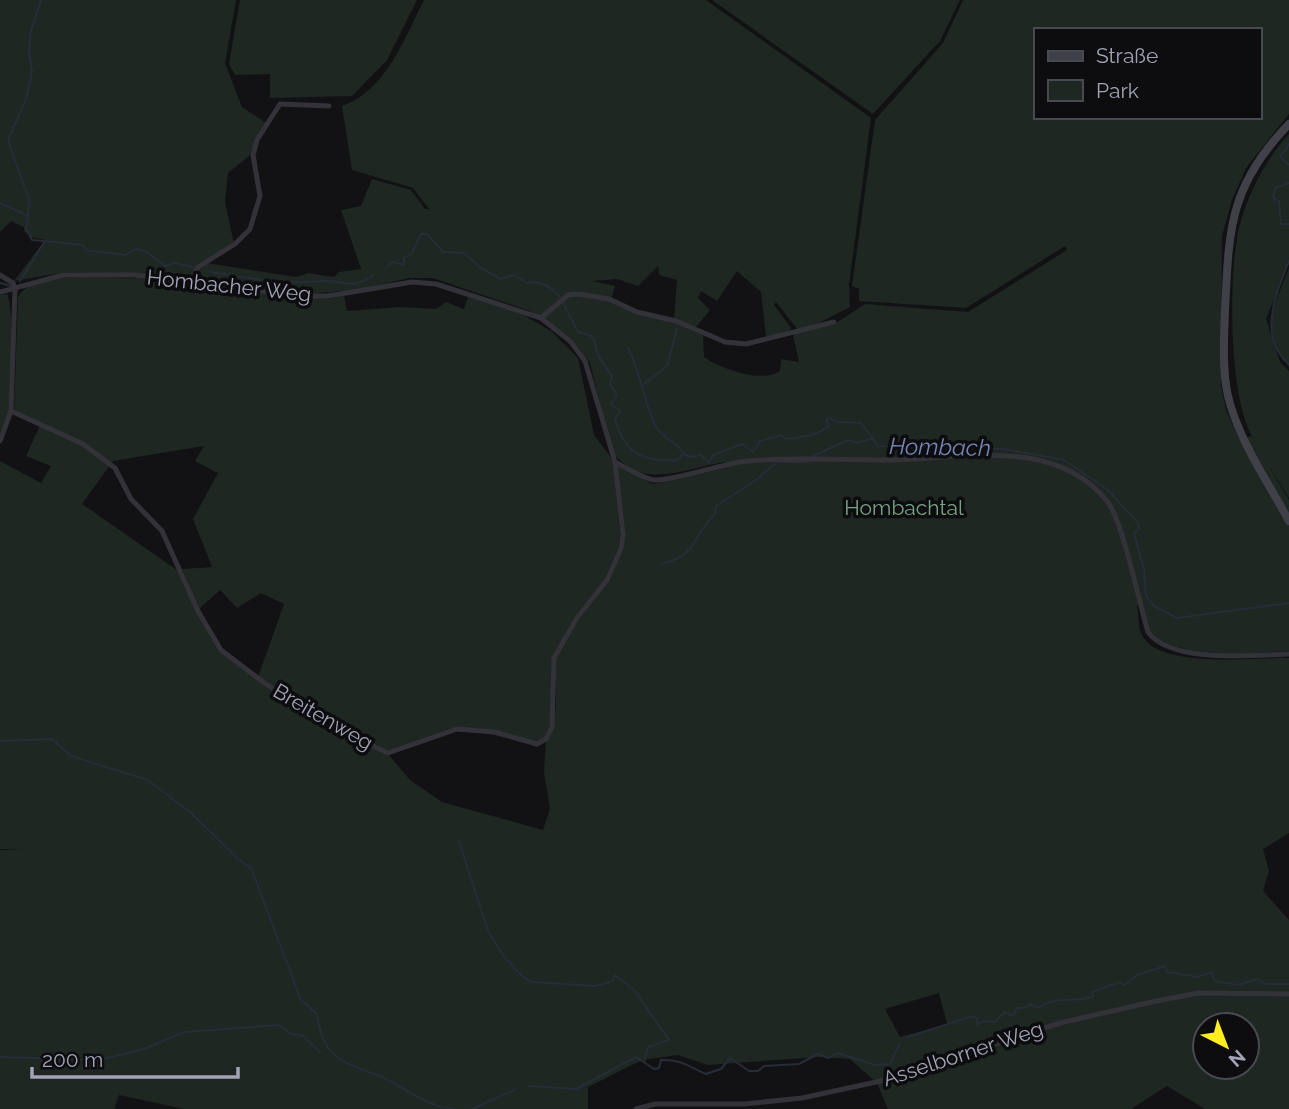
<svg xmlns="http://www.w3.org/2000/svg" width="1289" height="1109" viewBox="0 0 1289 1109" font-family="Raleway,sans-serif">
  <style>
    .green { fill: #1e2721; fill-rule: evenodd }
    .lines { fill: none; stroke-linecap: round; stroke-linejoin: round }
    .stream { stroke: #272c38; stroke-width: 2 }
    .street { stroke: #333239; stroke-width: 5 }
    .secondary { stroke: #404049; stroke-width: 8 }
    .labels { text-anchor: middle; stroke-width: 7; stroke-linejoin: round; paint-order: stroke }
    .street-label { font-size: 21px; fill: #a2a3b6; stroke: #0d0d0f }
    .park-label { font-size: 21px; fill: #77a385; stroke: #0d0d0f }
    .water-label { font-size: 23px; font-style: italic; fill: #7586b5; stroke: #0d0d0f }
  </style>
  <rect width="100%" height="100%" fill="#121214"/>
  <path class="green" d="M0,0H236L225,63L242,107L266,123L249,156L228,173L225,202L234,244L207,263L296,277L308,273L334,277L339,272L361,269L341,210L361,206L372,179L411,190L425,209H429L413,188L352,170L342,106C386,91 405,37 424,0H706L871,118L849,285L850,307L809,328L833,325L865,304L968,312L1067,250L1065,246L966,308L859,301V289L852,286L875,120L943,43L963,0H1289V114L1246,168L1232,200L1222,236L1221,386L1226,410L1239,439L1252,436C1229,395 1229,286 1237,239C1242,205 1265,159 1289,134V262L1266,319L1280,362L1289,371V498L1266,461L1289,500V651C1253,653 1178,660 1152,633C1146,626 1145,611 1142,602L1137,606C1139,614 1138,625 1141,633C1155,670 1255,657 1289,658V833L1263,849L1269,871L1263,891L1289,920V1109H1205L1167,1086L1131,1109H888L877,1083L850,1059L818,1057L708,1065L678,1055L642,1060L588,1087V1109H184L119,1095L114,1109H0V850L24,849H0V461L41,483L51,466L26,456L41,423L14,410L18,297C34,268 108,280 136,278V274L66,272L14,281L45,240L31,237L24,231V227L11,221L0,232ZM1035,30H1259V117H1035ZM658,266L659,275L677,280L674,319L696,327L710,310L698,298L701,291L717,301L737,271L761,292L766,337L789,332L791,328L774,305L776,302L798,330L793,334L799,362L781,359L780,371C763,384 719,368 704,357L703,335C674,320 642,314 611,300L615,286L592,281L617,279L638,286ZM189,277L195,278V282L306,294L355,290L410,278H433L530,311L572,339L590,363L612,451C641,493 688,467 726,462L727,468L652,484L616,463L624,535L608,581L579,620L556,657V705L553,727L546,740L544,772L550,809L543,830L442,802L410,780L389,755L333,729L220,652L177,570L82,504L113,461L204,446L195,461L218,473L193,519L212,567L182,569L199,609L220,590L237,608L261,593L284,604L258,677L335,726L389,752L457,728L494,731L537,743L545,738L552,727L553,657L605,578L619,546L620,534L613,460L594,435L578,358L551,331L518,312L468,297L464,309L446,302L436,309L400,307L347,311L344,296L328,299L185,285ZM939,993L947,1024L900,1037L885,1009ZM1205,1025H1247V1067H1205Z
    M240,0H417L387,60L352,96L270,98V74L235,75L229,64Z
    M712,0H960L940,41L873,114Z
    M1289,268V367C1258,335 1275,303 1289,268Z
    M7,294C14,306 14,398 9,414C7,420 3,427 0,433V295Z"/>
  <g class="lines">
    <path class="stream" d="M1289,144L1280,157L1289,165
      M1289,183L1275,188L1273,198L1279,201L1281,224H1289
      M0,203L28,216L26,229L32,240L43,241
      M28,216L29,200L8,140L26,99L32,72L29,50L31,30L41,0
      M1289,261C1276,294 1257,337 1289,364
      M387,267L393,262L404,265V258L412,253L421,234H427L443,252L464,253L481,268L501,279L514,275L527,283C540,280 552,287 560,297
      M210,272C249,278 285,285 322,281C345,279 349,292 373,275
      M20,281L45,241L83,245L86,250L125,255L136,249L147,252L165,266L174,263L193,267
      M0,283L11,286
      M563,303L578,332C597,335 593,339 598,355C601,362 608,369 612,375L610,384L617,395L611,404L620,410L615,419C621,439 630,456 653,459C660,461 667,459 675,461L684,454L691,457L701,455L709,463L713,455L742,444L753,452L760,441L781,435L785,439C800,438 818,435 829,426L826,419L829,418L837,422L861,423L878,446L1004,449L1064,460L1108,490L1138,523L1139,529L1134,533L1144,570L1146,596L1154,606L1177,618L1289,603
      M628,348C641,373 643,401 656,427C663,438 678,443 684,454
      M643,385L667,366L677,329
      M813,456L848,440L857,443L872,439
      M662,564C700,554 692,535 715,514L716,506L756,480L777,462H809
      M0,741L52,739L71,756L148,780L191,813L238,859L251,868L301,1000L317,1014C323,1059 341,1061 377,1075C398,1083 414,1098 436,1105
      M459,842L489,933L505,958L524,978L532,982L595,986L613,981L615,975L634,990L669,1040L648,1047L644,1062
      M908,1037L973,1016L978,1019L976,1025L983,1021L995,1022L1005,1012L1013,1016L1017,1008H1024L1031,1004L1038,1008C1057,995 1073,1003 1093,997L1092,992L1120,982L1125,985L1137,975L1165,966L1167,972L1198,977L1211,972L1215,981L1238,985L1258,979L1265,984H1289
      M0,1057L99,1060L144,1049L184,1032L279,1025L291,1034L302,1035L320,1052
      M529,1086L576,1089L636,1057L654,1069L659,1068L661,1060C681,1059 689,1067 706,1074L721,1069L730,1058L749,1071H758L764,1066L799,1064L818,1054L829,1058L837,1053L875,1065L890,1064L900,1043
      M439,1106L453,1109
      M472,1109L516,1089"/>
    <path class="street" d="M0,275L13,283L15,289
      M190,282L198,267L235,244L250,229L260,196L253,155L257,140L280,104L329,106
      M0,292L63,275H136L302,296H328L412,282L436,284L541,318L571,342L585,361L615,462L623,535L621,548L607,580L577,618L554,658L552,727L546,739L537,744L494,732L457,729L388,753L334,728L263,682L221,650L198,611L162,531L131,499L115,468L83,444L11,411
      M541,318L568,295L579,294L609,299L637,312L676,321L725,342L746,344L834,322
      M0,441L11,411L15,289
      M615,462C626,468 641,477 653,480C669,482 725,463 747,461C795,457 843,460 891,460C962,459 1054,436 1107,501C1123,521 1139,603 1148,632C1172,664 1253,655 1289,654
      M636,1109L655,1104H744L802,1098L881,1081L1060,1023L1156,1001L1199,993L1289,994"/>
    <path class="secondary" d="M1289,124C1229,186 1229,229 1225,310C1224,337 1222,369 1228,396C1238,439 1268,482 1289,521"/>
  </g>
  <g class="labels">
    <g class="street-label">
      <text transform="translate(229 286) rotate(6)" y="7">Hombacher Weg</text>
      <text transform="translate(323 717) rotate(30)" y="7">Breitenweg</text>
      <text transform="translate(963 1054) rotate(-18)" y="7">Asselborner Weg</text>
    </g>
    <g class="park-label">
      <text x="904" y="515">Hombachtal</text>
    </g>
    <g class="water-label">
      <text transform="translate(940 447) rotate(1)" y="8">Hombach</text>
    </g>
  </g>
  <rect x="1034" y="28" width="228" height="91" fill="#0d0d0f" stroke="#494952" stroke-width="2"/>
  <rect x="1048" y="51" width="35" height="10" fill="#404049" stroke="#494952" stroke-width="2"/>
  <text x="1096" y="63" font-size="21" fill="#a2a3b6">Straße</text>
  <rect x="1048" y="80" width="35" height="21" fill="#1e2721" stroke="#494952" stroke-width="2"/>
  <text x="1096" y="98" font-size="21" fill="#a2a3b6">Park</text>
  <g transform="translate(1226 1046) rotate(138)"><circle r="33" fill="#0d0d0f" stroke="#494952" stroke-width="2"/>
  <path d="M0-5L12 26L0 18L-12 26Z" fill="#ffee1f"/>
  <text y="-10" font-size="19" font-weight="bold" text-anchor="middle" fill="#a2a3b6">N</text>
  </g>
  <path d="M32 1067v10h206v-10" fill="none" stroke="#a2a3b6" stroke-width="3.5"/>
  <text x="42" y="1067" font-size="21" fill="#a2a3b6" stroke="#0d0d0f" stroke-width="5" paint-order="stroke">200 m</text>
</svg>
